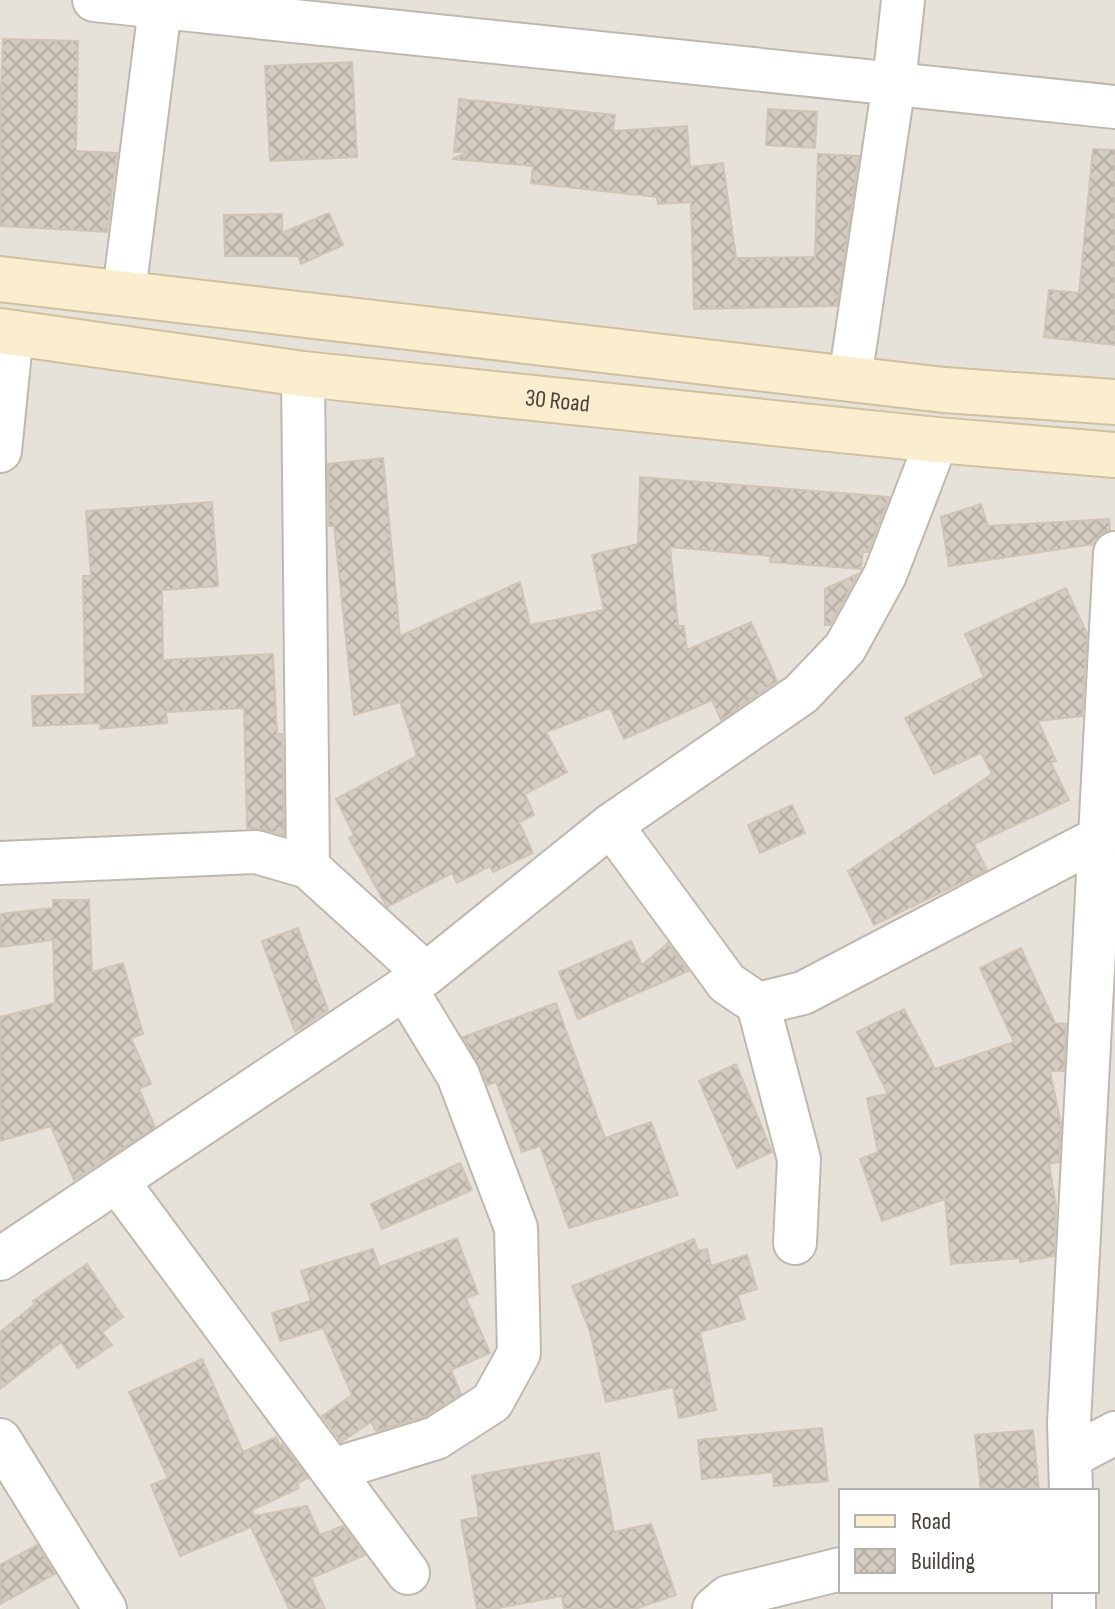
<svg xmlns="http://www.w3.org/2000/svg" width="1115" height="1609" viewBox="0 0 1115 1609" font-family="'Sofia Sans Condensed',sans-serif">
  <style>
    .residential { fill: #e7e2d9; fill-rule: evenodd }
    .building { fill: url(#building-cross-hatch); stroke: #cfc4b5; stroke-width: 2 }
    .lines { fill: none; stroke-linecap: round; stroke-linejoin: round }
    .minor-casing { stroke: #bfb8ae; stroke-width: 46 }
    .secondary-casing { stroke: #cfc19e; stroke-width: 48 }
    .minor { stroke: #fff; stroke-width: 42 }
    .secondary { stroke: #faeecf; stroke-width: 44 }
    .labels { text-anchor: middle; stroke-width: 6; stroke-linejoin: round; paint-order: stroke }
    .street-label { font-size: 24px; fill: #474139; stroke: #fff }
  </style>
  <defs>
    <pattern id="building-cross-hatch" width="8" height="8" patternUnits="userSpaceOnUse" patternTransform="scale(2)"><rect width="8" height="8" fill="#d4ccc1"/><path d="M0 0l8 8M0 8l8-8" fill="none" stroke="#b7b0a7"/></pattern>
  </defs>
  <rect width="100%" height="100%" fill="#f4f1eb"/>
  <path class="residential" d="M0,0H1115V1609H0ZM841,1491H1097V1591H841Z"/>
  <path class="building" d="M3,39L78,41L76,151L117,153L107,232L0,226V114Z
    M352,62L357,157L270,161L265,66Z
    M459,99L615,115L613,131L687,126L690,167L723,163L736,258L815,257L818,154L859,156L837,306L694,309L691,202L658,204L657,197L531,183L533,166L452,159L469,152H454Z
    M768,109L817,112L815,148L766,145Z
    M1093,149L1115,150V345L1044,337L1049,290L1079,293Z
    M329,213L343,245L301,264L298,256H225L224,215L282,214V233Z
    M383,458L400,636L520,582L530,625L604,610L592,555L638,544L640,477L889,497L868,552H863L861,569L770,562V556L670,547L678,626H684L687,650L751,622L777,681L721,720L712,700L624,739L610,708L546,732L567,772L525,794L534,815L519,822L533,853L493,872L490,866L457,883L452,873L387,907L349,838L354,835L336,799L417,756L400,702L354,715L334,526H329L328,475V464Z
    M212,502L218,586L162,590L163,660L273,654L277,734H282L284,835L262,829L247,828L244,708L166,712L167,723L100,729V723L33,726L32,696L85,694L83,576H91L86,511Z
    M981,504L988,526L1109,519L1110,530L1103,532L1094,544L949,566L941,517Z
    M858,574L830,625H825V589Z
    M1066,588L1087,634L1082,716L1038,721L1056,761L1051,763L1069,800L974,844L987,870L874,925L848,871L992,774L981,753L934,774L905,718L984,677L965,634Z
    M792,805L805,833L760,853L748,825Z
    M53,900H89L92,972L123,963L143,1034L131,1038L151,1084L139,1089L155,1127L74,1180L51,1126L0,1141V1017L55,1003L53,940L0,947V914L53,908Z
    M298,928L328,1010L295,1032L262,941Z
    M631,941L642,965L668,943L688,971L578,1019L559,972Z
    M1021,948L1055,1023L1066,1024L1064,1071H1050L1061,1124L1059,1162L1049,1164L1056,1206L1054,1256L1020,1262V1258L951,1264L945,1199L882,1221L860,1159L878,1152L867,1098L888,1094L857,1032L904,1009L935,1069L1014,1042L980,968Z
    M556,1003L605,1138L651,1122L678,1195L569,1228L540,1146L522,1152L496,1082L488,1085L478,1063L463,1037Z
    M736,1064L772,1152L737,1168L699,1081Z
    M460,1163L472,1190L382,1229L371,1204Z
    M457,1238L478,1294L466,1298L490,1353L451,1370L461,1394L426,1416L376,1431L371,1422L341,1442L322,1416L352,1395L323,1328L280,1341L272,1313L311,1301L301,1271L373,1249L379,1267Z
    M694,1239L698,1251L707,1249L711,1266L747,1255L757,1289L738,1295L745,1319L700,1332L716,1410L679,1418L673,1387L606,1402L590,1332L572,1286Z
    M87,1264L123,1317L102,1332L112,1345L78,1368L61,1342L0,1389V1332L35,1304L33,1301Z
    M202,1359L243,1452L276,1437L280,1446L282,1444L308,1478L297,1483L299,1488L252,1510L254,1516L307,1506L320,1535L343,1526L365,1555L311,1578L325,1609H289L251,1527L180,1556L151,1485L168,1478L129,1392Z
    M822,1428L828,1481L774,1486L773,1472L702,1479L698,1440Z
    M1033,1430L1039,1491H981L975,1435Z
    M599,1453L614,1532L651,1524L676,1595L635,1609H564L562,1596L493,1609H477L461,1520L479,1517L472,1476Z
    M37,1545L55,1574L0,1604V1565Z"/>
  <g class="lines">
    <g class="minor-casing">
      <path id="minor" d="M94,0L1115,107
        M124,292L161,0
        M303,374L308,867
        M850,379L894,83L903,0
        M0,451L12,332
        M611,825L727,983L758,1004L803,993L1101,837
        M0,863L256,852L308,867L426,974
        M758,1004L799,1159L795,1243
        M117,1181L408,1573
        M0,1259L426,974L611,825L801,694L845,648L885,575L937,440
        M0,1440L105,1609
        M1070,1457L1115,1433
        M332,1470L436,1438L492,1402L519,1353L516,1228L458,1075L405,988
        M1071,1491L1069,1423L1115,553
        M1074,1591V1609
        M714,1609L728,1597L841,1569"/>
    </g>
    <g class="secondary-casing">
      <g id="secondary">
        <path d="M0,279L944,390L1115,402"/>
        <path id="s1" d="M0,331L303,374L937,440L1115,455"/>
      </g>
    </g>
    <use href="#minor" class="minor"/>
    <use href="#secondary" class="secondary"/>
  </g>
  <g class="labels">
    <g class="street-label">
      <text dy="8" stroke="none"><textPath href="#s1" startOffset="562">30 Road</textPath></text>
    </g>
  </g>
  <rect x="839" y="1489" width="260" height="104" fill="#ffffff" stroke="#b5b3b0" stroke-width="2"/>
  <rect x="855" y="1515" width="40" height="12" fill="#faeecf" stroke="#b5b3b0" stroke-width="2"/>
  <text x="911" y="1529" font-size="24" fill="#474139">Road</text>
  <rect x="855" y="1549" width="40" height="24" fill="url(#building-cross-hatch)" stroke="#b5b3b0" stroke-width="2"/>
  <text x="911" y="1569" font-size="24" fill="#474139">Building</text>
</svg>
